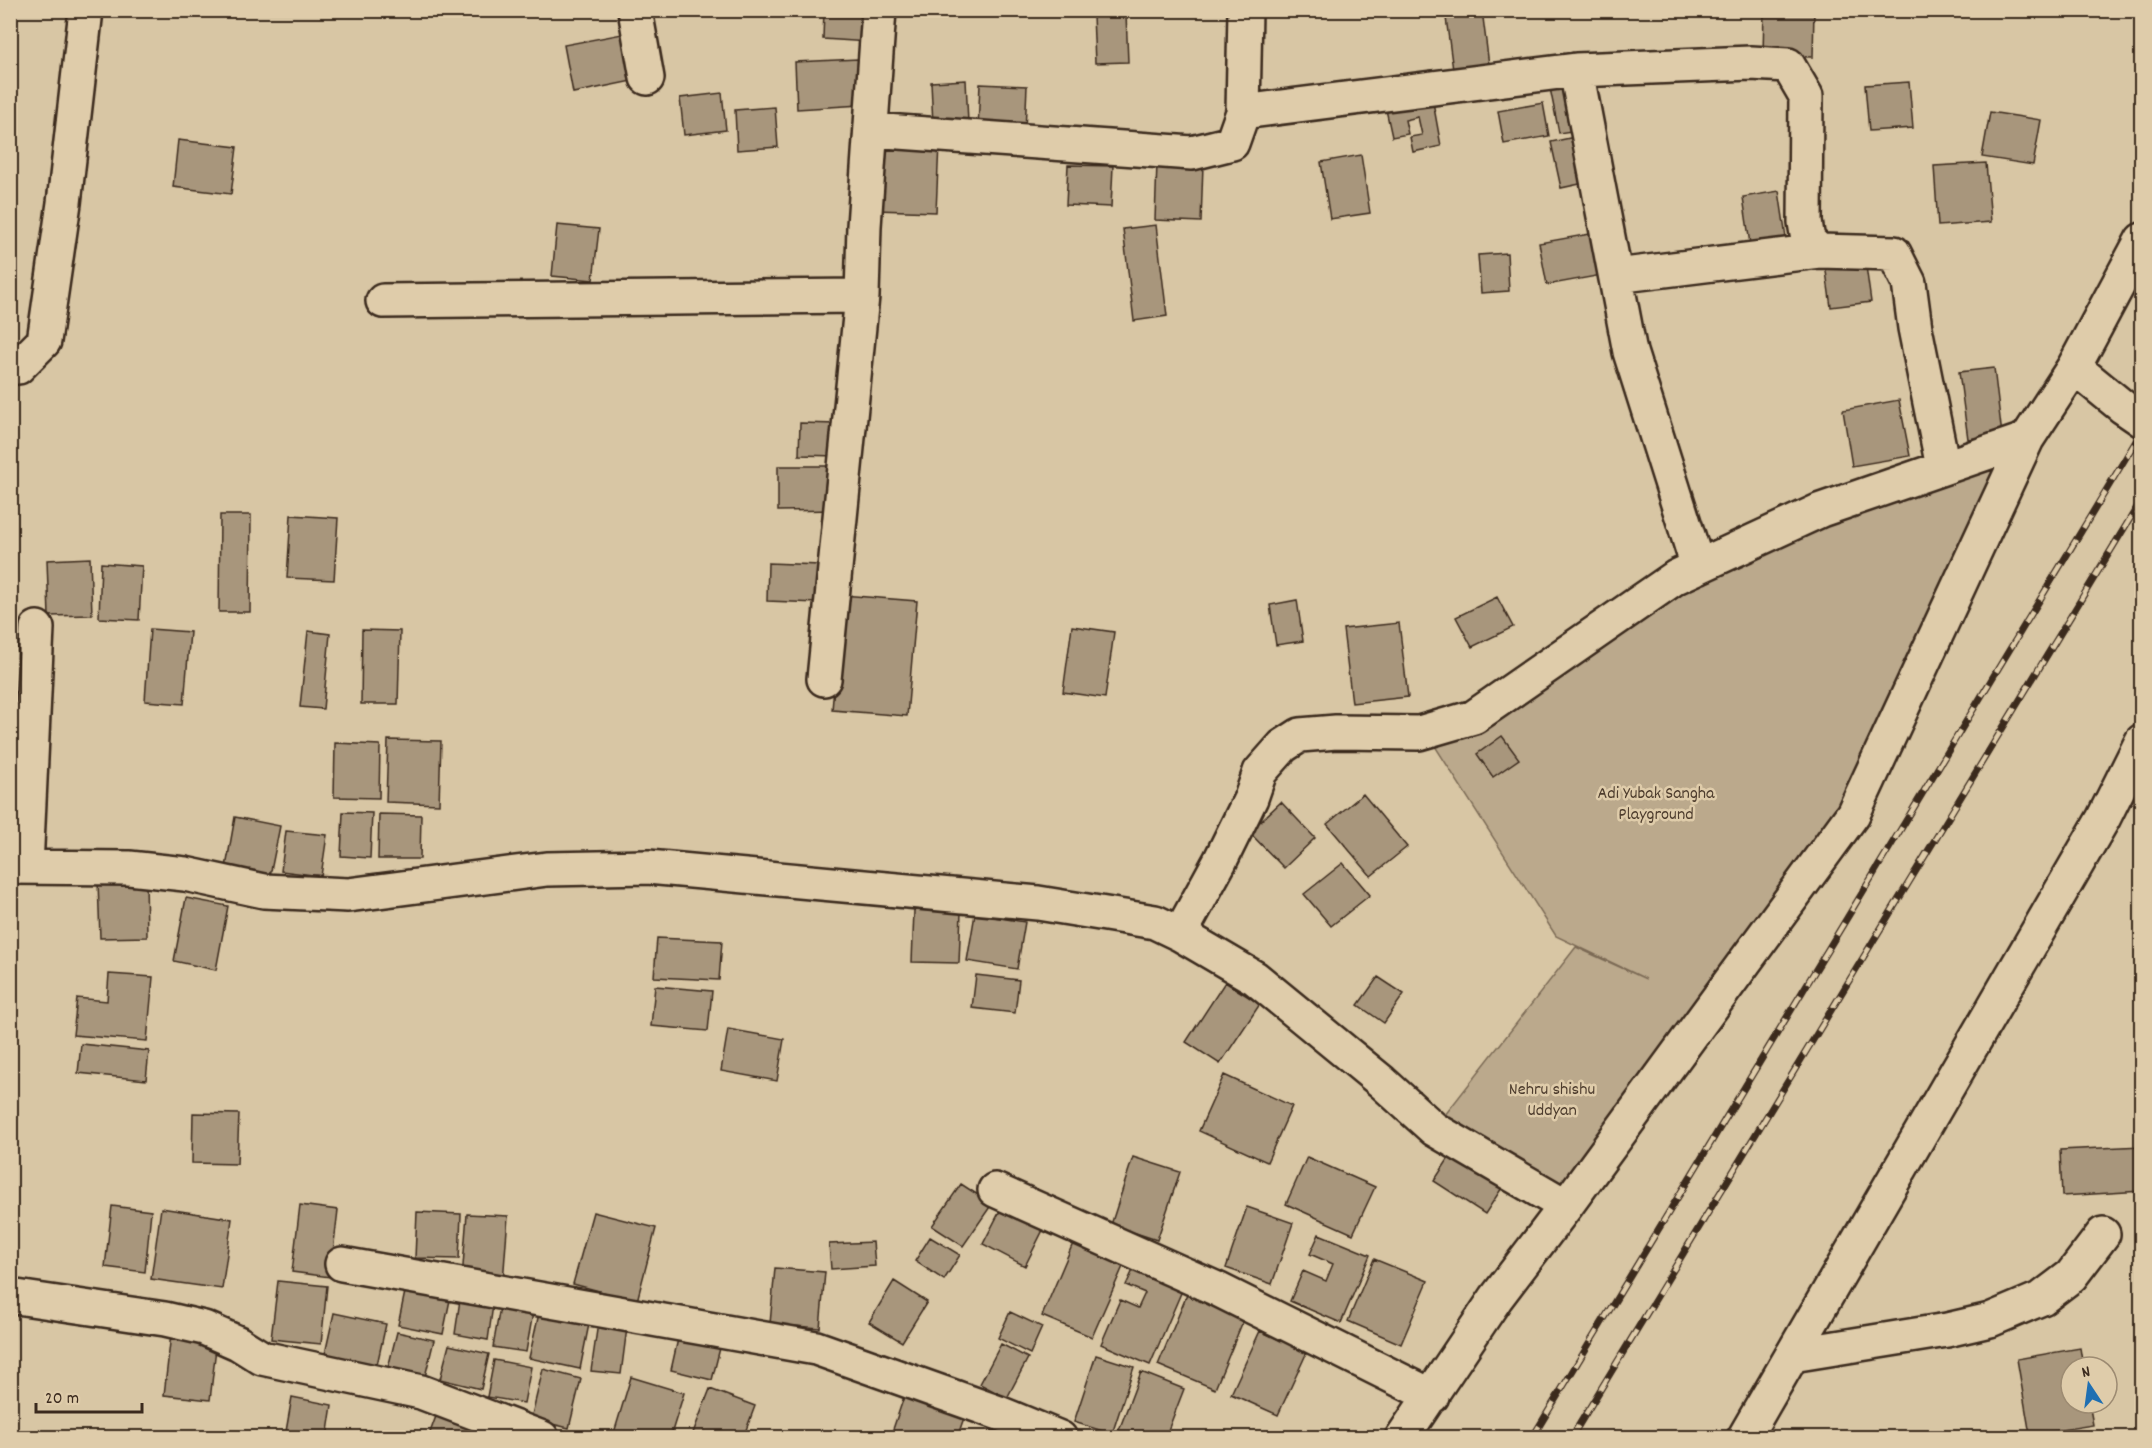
<svg xmlns="http://www.w3.org/2000/svg" width="2152" height="1448" viewBox="0 0 2152 1448" font-family="Dekko,sans-serif">
  <style>
    .green { fill: #bba98c; stroke: #7b6a55; stroke-width: 1.5 }
    .building { fill: #a8967b; stroke: #3b2a1e; stroke-width: 1.5 }
    .lines { fill: none; stroke-linecap: round; stroke-linejoin: round }
    .minor-casing { stroke: #3b2a1e; stroke-width: 38 }
    .minor { stroke: #dfccaa; stroke-width: 33 }
    .rail-casing { stroke: #3b2a1e; stroke-width: 7 }
    .rail { stroke: #dfccaa; stroke-width: 4.5; stroke-dasharray: 14; stroke-linecap: butt }
    .labels { text-anchor: middle; stroke-width: 5; stroke-linejoin: round; paint-order: stroke }
    .park-label { font-size: 18px; fill: #4e3d2e; stroke: #dfccaa }
  </style>
  <rect width="100%" height="100%" fill="#d8c6a4"/>
  <filter id="ink" filterUnits="userSpaceOnUse"><feTurbulence type="fractalNoise" baseFrequency=".0167" numOctaves="2"/><feDisplacementMap in="SourceGraphic" scale="12" xChannelSelector="R" yChannelSelector="G"/><feConvolveMatrix kernelMatrix="1 2 1 2 8 2 1 2 1" color-interpolation-filters="sRGB"/></filter>
  <g filter="url(#ink)">
    <path class="green" d="M2010,452L1875,748L1710,1009L1566,1206L1434,1129L1576,947L1646,979L1556,936L1433,743L1486,727L1702,581L1829,517Z"/>
    <path class="building" d="M18,10H68V14L18,12Z
      M824,10H870L869,42L823,39Z
      M1445,10H1482L1489,65L1453,70Z
      M1764,10H1814L1813,57L1763,56Z
      M1126,14L1128,62L1095,63L1093,15Z
      M622,34L632,81L573,93L564,45Z
      M858,59L861,105L797,109L795,62Z
      M1575,79L1584,129L1559,133L1549,83Z
      M966,80L968,123L933,125L931,82Z
      M1909,82L1913,128L1869,131L1865,85Z
      M980,84L1027,86L1025,131L978,129Z
      M722,93L726,130L684,135L680,98Z
      M1433,102L1441,146L1413,152L1410,137L1422,135L1418,117L1405,120L1408,134L1392,137L1385,105Z
      M1543,103L1549,136L1504,144L1498,111Z
      M775,107L778,147L737,150L735,110Z
      M1990,112L2041,120L2033,165L1982,157Z
      M1584,135L1594,181L1561,188L1551,142Z
      M178,140L237,147L231,194L173,187Z
      M879,141L939,143L936,212L876,210Z
      M1361,155L1370,213L1330,219L1321,162Z
      M1157,163L1203,165L1201,222L1155,220Z
      M1986,163L1991,222L1938,226L1934,166Z
      M1068,165L1113,166L1111,207L1066,205Z
      M1779,191L1786,238L1750,244L1743,197Z
      M557,225L599,229L593,280L552,276Z
      M1156,225L1167,316L1134,321L1123,229Z
      M1595,233L1602,275L1547,285L1539,243Z
      M1507,253L1509,291L1481,293L1478,255Z
      M1865,259L1871,302L1831,307L1825,264Z
      M1994,368L2002,435L1968,439L1959,372Z
      M1899,400L1910,456L1852,466L1843,410Z
      M800,423L837,424V456L799,455Z
      M778,466H837V510L778,511Z
      M220,515H251L250,612H219Z
      M291,515L338,518L334,580L287,578Z
      M90,558L92,615L49,616L47,560Z
      M101,563L142,566L139,620L99,618Z
      M768,563L820,565L818,603L767,601Z
      M842,595L917,601L907,716L832,710Z
      M1497,597L1513,627L1472,647L1456,617Z
      M1297,600L1303,641L1276,645L1270,605Z
      M1399,623L1408,697L1352,703L1343,629Z
      M1072,626L1114,632L1105,698L1063,692Z
      M150,629L190,632L184,704L145,701Z
      M362,630L400,631L398,704H361Z
      M308,631L330,634L323,709L300,707Z
      M10,694H20V732L10,731Z
      M1502,736L1519,759L1493,777L1477,754Z
      M388,740L441,741L439,804L386,802Z
      M335,743L380,745L379,798L334,797Z
      M1363,794L1407,847L1371,876L1327,824Z
      M1281,802L1315,838L1284,868L1249,832Z
      M343,812L372,813L370,858L341,856Z
      M379,814L421,815L420,859H378Z
      M235,817L280,826L269,881L225,873Z
      M286,831L327,835L321,876L281,871Z
      M1343,863L1370,895L1331,926L1304,894Z
      M146,879L147,937L100,938L98,881Z
      M186,898L228,906L216,970L174,961Z
      M914,910L961,912L959,963L912,962Z
      M975,914L1025,922L1017,969L967,961Z
      M657,938L722,941L719,980L654,977Z
      M109,974L153,977L147,1041L73,1035L77,998L107,1001Z
      M976,975L1019,980L1015,1013L972,1008Z
      M1378,977L1404,994L1384,1023L1358,1005Z
      M1225,982L1260,1004L1220,1064L1186,1042Z
      M655,986L712,991L708,1031L651,1026Z
      M728,1029L784,1039L777,1081L721,1071Z
      M81,1044L149,1051L146,1080L78,1073Z
      M1224,1075L1292,1106L1267,1162L1199,1131Z
      M193,1113L239,1114L237,1164L192,1163Z
      M1458,1144L1509,1177L1485,1214L1434,1181Z
      M2142,1146V1191L2062,1196L2060,1150Z
      M1133,1157L1180,1172L1157,1240L1111,1225Z
      M1307,1157L1375,1187L1353,1234L1286,1204Z
      M961,1184L992,1204L963,1246L932,1226Z
      M300,1205L338,1210L330,1277L292,1272Z
      M112,1206L151,1211L145,1272L105,1267Z
      M1002,1207L1044,1228L1025,1266L983,1244Z
      M1247,1207L1293,1223L1272,1284L1226,1268Z
      M161,1208L232,1219L222,1289L151,1279Z
      M417,1212L461,1214L459,1259L415,1258Z
      M593,1212L656,1228L637,1301L573,1284Z
      M467,1214L508,1216L503,1282L462,1279Z
      M1319,1234L1370,1255L1341,1323L1290,1301L1303,1271L1326,1281L1333,1264L1310,1254Z
      M930,1237L960,1255L944,1280L915,1261Z
      M1074,1241L1125,1262L1092,1337L1042,1316Z
      M873,1242L875,1266L831,1269L829,1244Z
      M1374,1259L1428,1281L1401,1344L1348,1321Z
      M1135,1266L1184,1286L1150,1365L1101,1344L1120,1300L1138,1308L1145,1293L1126,1285Z
      M775,1268L825,1272L820,1328L770,1324Z
      M278,1281L327,1286L321,1344L271,1339Z
      M894,1281L927,1302L902,1342L869,1322Z
      M1191,1285L1248,1309L1215,1389L1158,1365Z
      M406,1287L451,1295L443,1334L398,1325Z
      M461,1293L494,1298L488,1340L455,1334Z
      M501,1301L534,1307L526,1352L493,1347Z
      M540,1309L590,1319L580,1369L529,1358Z
      M1010,1312L1042,1327L1030,1354L998,1338Z
      M334,1313L386,1324L375,1374L323,1363Z
      M599,1316L628,1320L621,1374L591,1371Z
      M680,1330L722,1340L712,1380L671,1370Z
      M1260,1331L1307,1352L1278,1415L1231,1394Z
      M397,1332L434,1340L423,1385L386,1376Z
      M171,1334L217,1339L210,1400L164,1395Z
      M1001,1344L1028,1358L1007,1398L980,1384Z
      M449,1345L489,1354L481,1389L440,1379Z
      M2080,1348L2083,1367H2071V1403H2089L2093,1425L2030,1435L2017,1359Z
      M1096,1355L1134,1367L1112,1434L1074,1422Z
      M494,1360L531,1367L524,1403L487,1397Z
      M543,1369L581,1379L569,1428L531,1419Z
      M1141,1372L1184,1389L1165,1438H1116Z
      M631,1377L684,1393L670,1438H628L614,1433Z
      M907,1388L967,1409L957,1438H890Z
      M710,1389L755,1406L743,1438H691Z
      M292,1397L332,1405L327,1438L285,1437Z
      M439,1408L477,1423L471,1438H428Z"/>
    <g class="lines">
      <g class="minor-casing">
        <path id="minor" d="M635,10L647,78
          M1245,10L1243,112L1576,70L1751,63L1788,65L1806,96L1805,222L1808,240L1819,251L1894,253L1909,283L1915,328L1943,467
          M1576,70L1630,352L1698,567
          M871,130L1192,153L1232,143L1243,112
          M1616,276L1819,251
          M383,301L862,296
          M2074,367L2123,407L2142,420
          M10,368L18,367L44,341L64,203L86,10
          M824,679L862,296L864,226L879,10
          M10,867L129,868L185,874L264,891L348,895L547,869L648,867L1038,903L1155,922L1180,934L1255,978L1382,1082L1434,1129L1566,1206
          M26,867L37,628
          M1180,934L1220,861L1251,798L1260,772L1283,746L1300,735L1336,732L1419,733L1474,717L1676,577L1821,510L2027,439
          M995,1190L1217,1289L1432,1396
          M342,1264L816,1348L999,1413L1060,1438
          M10,1296L165,1319L204,1328L238,1343L262,1358L421,1392L542,1438
          M1792,1355L1947,1330L1990,1320L2042,1298L2071,1276L2103,1234
          M1402,1438L1496,1298L1566,1206L1853,814L2027,439L2074,367L2142,240
          M1744,1438L2103,819L2142,741"/>
      </g>
      <use href="#minor" class="minor"/>
      <g class="rail-casing">
        <path id="rail" d="M1532,1438L2142,431
          M1571,1438L2142,499"/>
      </g>
      <use href="#rail" class="rail"/>
    </g>
  </g>
  <g class="labels">
    <g class="park-label">
      <text x="1656" y="798">Adi Yubak Sangha<tspan x="1656" dy="21">Playground</tspan></text>
      <text x="1552" y="1094">Nehru shishu<tspan x="1552" dy="21">Uddyan</tspan></text>
    </g>
  </g>
  <rect width="2152" height="1448" fill="none" stroke="#dfccaa" stroke-width="36"/>
  <rect x="18" y="18" width="2116" height="1412" fill="none" stroke="#3b2a1e" stroke-width="2" filter="url(#ink)"/>
  <g transform="translate(2089 1385) rotate(347)"><circle r="28" fill="#dfccaa" stroke="#9d8b72" stroke-width="1.5"/>
  <path d="M0-4.5L10 22L0 15L-10 22Z" fill="#1f6fb2"/>
  <text y="-9" font-size="16" font-weight="bold" text-anchor="middle" fill="#3b2a1e">N</text>
  </g>
  <path d="M36 1403v9h106v-9" fill="none" stroke="#3b2a1e" stroke-width="3"/>
  <text x="45" y="1403" font-size="18" fill="#3b2a1e" stroke="#dfccaa" stroke-width="4.5" paint-order="stroke">20 m</text>
</svg>
